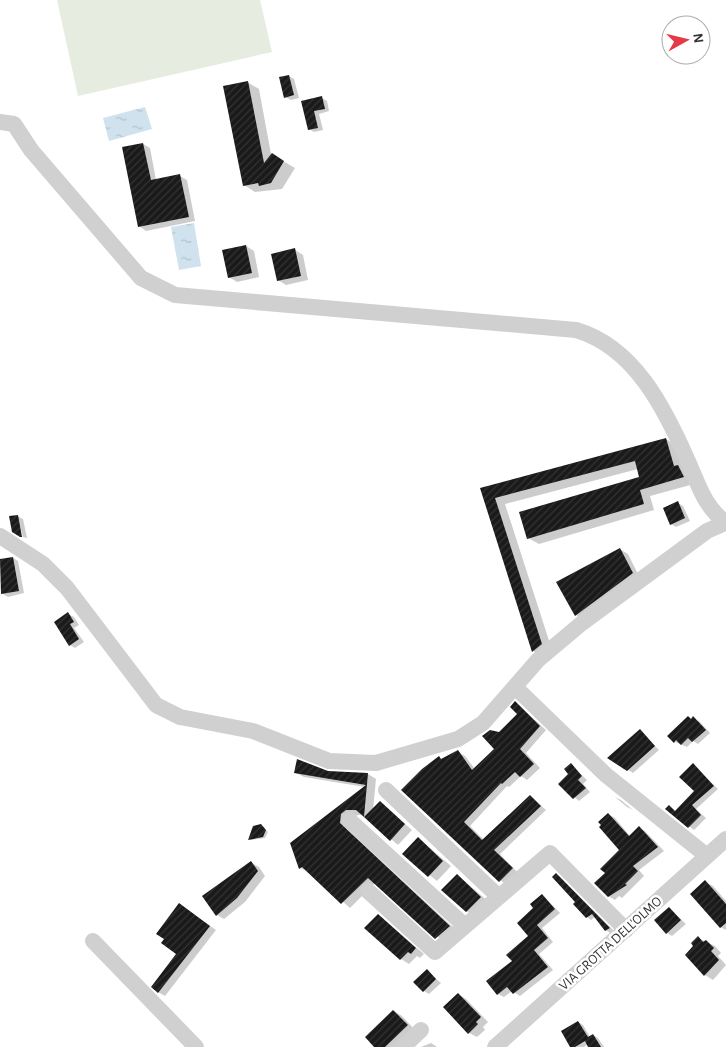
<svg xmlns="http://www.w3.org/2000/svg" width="726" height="1047" viewBox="0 0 726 1047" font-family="'Alegreya Sans',sans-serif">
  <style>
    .green { fill: #e6ecdf }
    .water { fill: url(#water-ripples) }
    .shadow { fill: #0003 }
    .building { fill: url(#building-hatch) }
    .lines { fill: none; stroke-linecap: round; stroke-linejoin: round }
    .minor { stroke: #d0d0d0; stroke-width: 16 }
    .labels { text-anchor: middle; stroke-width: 5; stroke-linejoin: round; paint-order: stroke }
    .street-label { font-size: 14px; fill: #333; stroke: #fff }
  </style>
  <defs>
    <pattern id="water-ripples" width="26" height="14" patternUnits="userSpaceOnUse" patternTransform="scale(1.25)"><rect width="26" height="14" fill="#cfe2ee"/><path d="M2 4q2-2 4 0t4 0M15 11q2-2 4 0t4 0" fill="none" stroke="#b2c2cd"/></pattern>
    <pattern id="building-hatch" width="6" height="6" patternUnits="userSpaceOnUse" patternTransform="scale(1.25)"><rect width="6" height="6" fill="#1a1a1a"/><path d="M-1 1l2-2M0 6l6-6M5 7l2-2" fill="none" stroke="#333"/></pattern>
  </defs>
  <rect width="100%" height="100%" fill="#fff"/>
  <path class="green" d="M57,0H260L272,52L78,96Z"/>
  <path class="water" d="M145,107L152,129L109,141L103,118Z
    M194,223L201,266L179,270L171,227Z"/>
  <path class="shadow" d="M289,76L294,79L299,98L291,100L285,97Z
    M247,82L259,89L271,154L295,168L282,189L255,192L244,185Z
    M322,98L327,101L329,111L319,114L323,130L314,132L309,129L302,102Z
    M143,144L150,148L156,180L180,176L187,180L195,221L146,231L139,226Z
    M246,246L254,251L259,277L237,282L229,277Z
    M295,250L303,255L308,280L286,285L278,280Z
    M666,439L677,446L694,484L650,496L654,510L539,544L528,538L641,477L638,469L505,504L552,650L544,657L533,651L481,489Z
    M678,503L683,506L690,521L676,527L671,524Z
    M17,516L23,519L27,538L23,537Z
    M620,549L628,554L640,578L584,620L576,615Z
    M13,558L18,561L24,593L8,597L3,594L0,561Z
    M68,614L74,617L79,625L74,628L84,642L75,648L70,645Z
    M516,703L546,730L526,753L540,768L527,780L521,776L509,787L507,786L470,826L484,840L530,796L546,810L500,854L518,873L506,885L403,790L442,760L458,752L465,756L475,769L495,749L500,733L519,714Z
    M688,717L699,721L710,733L698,744L693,741L687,747L675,742Z
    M640,731L659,750L633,773L609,758Z
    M571,765L587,780L583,784L590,792L579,801L559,784L570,775Z
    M693,765L718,789L696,809L706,818L694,830L667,809L669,807L676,812L696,791Z
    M328,772L368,774L376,779L373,810L380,802L412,830L398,845L362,814L349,818L347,829L457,931L444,942L375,883L350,908L309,872L300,868L291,844L365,787L304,777L296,773Z
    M615,797L621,800L633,810L627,807Z
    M608,814L615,818L630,836L639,828L645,831L664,851L639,870L644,876L622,898L619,896L615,900L608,896L606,873L621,850L603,825Z
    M254,827H263L268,832L265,838L250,840Z
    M418,838L451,866L437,881L404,854Z
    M252,863L259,867L265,876L245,902L224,919L217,915Z
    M457,875L489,902L475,916L466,911Z
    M556,875L560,877L613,930L610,933L606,930L595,917L591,920L587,917Z
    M705,882L713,886L726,901V930L720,927Z
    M542,895L560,913L542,928L553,942L539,954L553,970L520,996L512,991L504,997L498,994L514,961L530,936L535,908Z
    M186,909L216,930L165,996L158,992L178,954Z
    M670,909L686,924L672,936L667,933Z
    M378,915L424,954L420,958L417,956L409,964L401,959Z
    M698,938L715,946L721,953L718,956L726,965L713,980L705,975L687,955Z
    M427,971L441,983L429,994L424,991Z
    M458,994L466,999L488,1022L483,1027L485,1030L477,1037L469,1033Z
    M394,1011L402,1016L415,1030L397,1047H376Z
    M578,1022L583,1025L590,1037L593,1035L598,1038L604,1047H590L588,1044L584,1047H571Z
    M431,1043L437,1047H421Z"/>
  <path class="building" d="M289,75L294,95L284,98L279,77Z
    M248,81L264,163L272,153L284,161L271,183L259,186L258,183L243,186L223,86Z
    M322,96L325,109L314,111L318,128L308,130L301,101Z
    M143,143L151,180L180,174L189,217L138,227L122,147Z
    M246,245L252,273L228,278L222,250Z
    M295,248L301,276L277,281L271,254Z
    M666,438L674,466L678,465L684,477L640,490L644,504L527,539L519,512L639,477L635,461L495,498L542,644L532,652L480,488Z
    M678,501L685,518L670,525L663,508Z
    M18,515L22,537H20L12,532L9,516Z
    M620,548L633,573L575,616L556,582Z
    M13,557L19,591L1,594L0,559Z
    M68,612L74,622L70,624L79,639L69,646L54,622Z
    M515,701L540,726L520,749L534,764L520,777L515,772L502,784L501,783L464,822L482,840L530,795L541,806L494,850L513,868L499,882L401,790L422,769L439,756L441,759L458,750L472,770L494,749L482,736L490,730L499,732L517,714L510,707Z
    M688,716L691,719L693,716L706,730L692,742L688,738L681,745L676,740L674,743L667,736Z
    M640,729L655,746L627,771L607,758Z
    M297,759L328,771L368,773L364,817L356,810H346L341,814L340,823L450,926L435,939L368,878L341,904L302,867L299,869L290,843L366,785L294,773Z
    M571,763L582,776L578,780L586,788L573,799L558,784L568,774L564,769Z
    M693,763L714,786L692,805L701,815L688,828L665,809L669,805L675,811L694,791L679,777Z
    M380,801L405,824L390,841L364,817Z
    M608,813L629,836L639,826L658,847L633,866L638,871L625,884L627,885L608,897L594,883L605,873L600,869L619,850L599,827L601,825L598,822Z
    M261,824L266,830L263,837L248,840L253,826Z
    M418,837L443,861L428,877L402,854Z
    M251,861L258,871L237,898L216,916L202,896Z
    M556,873L610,928L605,931L592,914L586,918L573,904L575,902L552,877Z
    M457,874L481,897L466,912L441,890Z
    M705,880L726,904V923L720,928L690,894Z
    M542,894L555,909L537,925L548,938L534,950L548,967L513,994L507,987L497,995L486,981L512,961L506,955L528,936L517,923L533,908L530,904Z
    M179,903L210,926L158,993L151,987L176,954L161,943L164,939L156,934Z
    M669,907L681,920L666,934L654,920Z
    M378,914L416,948L411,954L408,952L400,960L364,928Z
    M698,936L703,942L706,940L714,948L711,951L719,960L704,976L685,955L693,946L691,943Z
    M427,969L436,979L423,992L413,982Z
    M458,993L481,1017L476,1022L478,1024L468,1034L443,1007Z
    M393,1010L408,1025L385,1047H374L365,1037Z
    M578,1021L588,1037L593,1034L601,1047H588L585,1041L575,1047H570L561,1031Z"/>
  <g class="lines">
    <path class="minor" d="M0,122L14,124L31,150L141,278L175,295L576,330C634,347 664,407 687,459C699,485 703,505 726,523
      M0,536L43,564L67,588L156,705L180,717L253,731L329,761L376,763L458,739L483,723L538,660L582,623L707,531L725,523
      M515,687L606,775L707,856
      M386,790L499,897
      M349,820L465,926
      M368,891L435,952L550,853L626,930
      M93,941L196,1047
      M403,1047L421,1030
      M495,1047L726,839"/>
  </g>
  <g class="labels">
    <g class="street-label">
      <text transform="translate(610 943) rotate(-42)" y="5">VIA GROTTA DELL'OLMO</text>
    </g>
  </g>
  <g transform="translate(686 40) rotate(82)"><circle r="24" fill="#ffffff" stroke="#adadad"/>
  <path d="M0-4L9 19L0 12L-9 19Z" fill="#e63946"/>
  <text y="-8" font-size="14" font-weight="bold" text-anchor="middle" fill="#333333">N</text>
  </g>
</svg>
